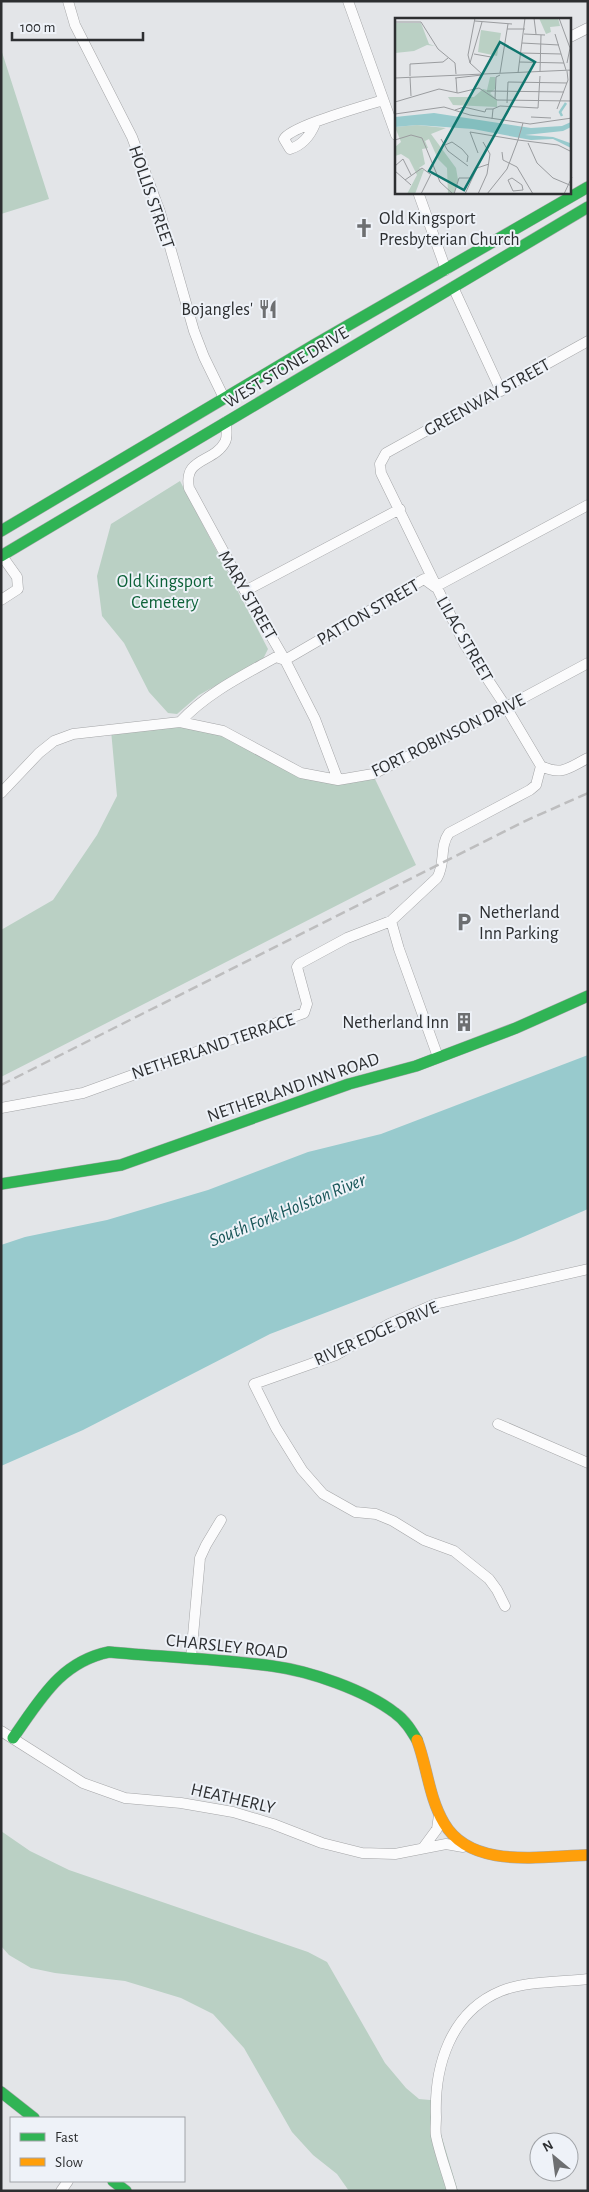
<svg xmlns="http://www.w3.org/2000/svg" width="589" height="2192" viewBox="0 0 589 2192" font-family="'Alegreya Sans',sans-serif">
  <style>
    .green { fill: #bad0c4 }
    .water { fill: #98cacd }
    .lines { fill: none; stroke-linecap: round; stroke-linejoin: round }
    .street-casing { stroke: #a4a5a7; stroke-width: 11 }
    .fast-casing { stroke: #a4a5a7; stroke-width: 12 }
    .slow-casing { stroke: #a4a5a7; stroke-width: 12 }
    .street { stroke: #fbfbfc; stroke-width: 10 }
    .fast { stroke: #30b455; stroke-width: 11 }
    .slow { stroke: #ff9f0a; stroke-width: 11 }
    .rail { stroke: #bdbdbe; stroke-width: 2.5; stroke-dasharray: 10 5; stroke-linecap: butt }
    .labels { text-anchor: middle; stroke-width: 4; stroke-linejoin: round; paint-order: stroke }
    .street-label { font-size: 18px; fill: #2d2f31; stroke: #eef2f8 }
    .poi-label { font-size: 18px; fill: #2d2f31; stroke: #eef2f8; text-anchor: start }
    .park-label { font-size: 18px; fill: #0c6138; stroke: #eef2f8 }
    .water-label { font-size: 19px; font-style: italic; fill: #195658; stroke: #eef2f8 }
    .inset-river { fill: none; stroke: #98cacd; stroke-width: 2.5 }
    .inset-road { fill: none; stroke: #9a9c9f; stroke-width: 1 }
    .view { fill: #0f766e; fill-opacity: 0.15; stroke: #0f766e; stroke-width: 2.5 }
    .inset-edge { fill: none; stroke: #2d2f31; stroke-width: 2.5 }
  </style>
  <rect width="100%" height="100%" fill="#e3e5e8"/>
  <path class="green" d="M1,49L49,199L1,214Z
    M180,481L268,649L263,659L199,695L177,714L168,713L149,692L124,643L102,616L97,576L111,524Z
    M202,725L302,773L338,780L375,779L416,865L1,1077V930L53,900L97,835L117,796L111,730Z
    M1,1831L30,1851L69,1870L308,1952L327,1962L385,2063L406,2088L419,2099L441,2101V2134L458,2191H349L337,2174L313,2155L292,2132L244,2048L213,2014L181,1998L125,1981L55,1973L31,1968L9,1955L1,1946Z"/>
  <path class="water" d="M588,1055V1209L516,1240L270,1334L83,1430L1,1466V1245L25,1237L107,1220L208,1190L308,1152L381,1134Z"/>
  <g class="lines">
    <g class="street-casing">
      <path id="street" d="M68,1L75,25L132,137L160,212L194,331L204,357L224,398
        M348,1L396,135
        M570,37L588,28
        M315,124C310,136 303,145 290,149L284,139C291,126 365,106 383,100
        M418,192L446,270
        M453,287L501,391
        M226,422C226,428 228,437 225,442C214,463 183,457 189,488L245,591L285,660L315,719L338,780
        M245,591L400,509
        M1,600L18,589L17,577L2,556
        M180,722C207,693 242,676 276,657L285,660L424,579L435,587L588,505
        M541,766L506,707L465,645L381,473L380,464L386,453L588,341
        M1,793L39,753L54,741L73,734L180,722L223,731L301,773L338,780L373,774L506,707L588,663
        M438,1057L399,949L391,921L437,878C446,863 439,847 449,833L530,790L536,785L541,766C562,776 568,768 588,758
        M1,1108L83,1093L304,1013L307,1004L297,967L299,964L347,938L391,921
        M498,1424L588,1463
        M505,1606L497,1590L489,1579L454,1551L424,1540L393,1521L376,1514L355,1512L323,1494L302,1470L276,1428L254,1384L336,1355L389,1324L435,1304L588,1269
        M191,1658L200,1558L206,1545L221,1520
        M1,1731L83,1783L125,1798L181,1803L233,1812L273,1824L322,1843L362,1853L395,1854L446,1844L463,1847
        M423,1848L437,1829L439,1815
        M61,2191L68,2181
        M452,2191C447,2173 440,2155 436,2136C435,2130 436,2123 436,2117C434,2067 450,2012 501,1991C525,1981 562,1982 588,1979"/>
    </g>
    <g class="fast-casing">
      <path id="fast" d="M1,531L314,345L588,187
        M1,556L588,207
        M1,1184L121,1165L349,1084L416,1066L516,1028L588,996
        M13,1738C40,1700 60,1662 109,1652C163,1657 218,1659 272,1666C310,1671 365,1690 395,1713C405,1720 411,1730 417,1740
        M1,2092L34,2118
        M113,2181L126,2191"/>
    </g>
    <g class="slow-casing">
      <path id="slow" d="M417,1740C427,1766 429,1798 444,1823C471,1870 542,1856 588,1855"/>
    </g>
    <use href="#street" class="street"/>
    <use href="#fast" class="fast"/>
    <use href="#slow" class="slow"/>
    <path class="rail" d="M1,1085L523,822L588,793"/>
  </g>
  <defs>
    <g id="church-bare" transform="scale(1.5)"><path d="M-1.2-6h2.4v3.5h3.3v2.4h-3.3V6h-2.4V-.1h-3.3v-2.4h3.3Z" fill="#6d6f71" stroke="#eef2f8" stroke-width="2.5" paint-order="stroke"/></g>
    <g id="restaurant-bare" transform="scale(1.5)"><path d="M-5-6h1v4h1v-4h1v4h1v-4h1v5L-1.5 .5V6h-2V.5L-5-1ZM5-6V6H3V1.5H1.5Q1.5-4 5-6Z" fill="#6d6f71" stroke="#eef2f8" stroke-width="2.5" paint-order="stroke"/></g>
    <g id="parking-bare" transform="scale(1.5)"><path d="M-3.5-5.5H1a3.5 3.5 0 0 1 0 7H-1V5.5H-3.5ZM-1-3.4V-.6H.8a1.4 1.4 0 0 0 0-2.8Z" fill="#6d6f71" stroke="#eef2f8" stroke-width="2.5" paint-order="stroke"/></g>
    <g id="building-bare" transform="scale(1.5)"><path d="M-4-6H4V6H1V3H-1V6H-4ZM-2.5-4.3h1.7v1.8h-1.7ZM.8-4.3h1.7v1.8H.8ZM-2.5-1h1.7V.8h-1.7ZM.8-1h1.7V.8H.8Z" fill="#6d6f71" stroke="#eef2f8" stroke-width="2.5" paint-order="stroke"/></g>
  </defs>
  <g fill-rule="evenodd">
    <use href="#church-bare" x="364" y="228"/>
    <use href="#restaurant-bare" x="268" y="309"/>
    <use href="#parking-bare" x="464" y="922"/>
    <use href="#building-bare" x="464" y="1022"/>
  </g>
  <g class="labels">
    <g class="street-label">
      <text transform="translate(152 197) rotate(71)" y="6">HOLLIS STREET</text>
      <text transform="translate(286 367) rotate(-31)" y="6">WEST STONE DRIVE</text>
      <text transform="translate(487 397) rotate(-29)" y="6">GREENWAY STREET</text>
      <text transform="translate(248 595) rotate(60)" y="6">MARY STREET</text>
      <text transform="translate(368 612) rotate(-30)" y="6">PATTON STREET</text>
      <text transform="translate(465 639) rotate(60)" y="6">LILAC STREET</text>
      <text transform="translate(448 735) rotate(-26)" y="6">FORT ROBINSON DRIVE</text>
      <text transform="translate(213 1046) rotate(-19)" y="6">NETHERLAND TERRACE</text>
      <text transform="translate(293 1087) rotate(-19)" y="6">NETHERLAND INN ROAD</text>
      <text transform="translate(376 1333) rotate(-24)" y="6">RIVER EDGE DRIVE</text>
      <text transform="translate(227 1646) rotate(6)" y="6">CHARSLEY ROAD</text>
      <text transform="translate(233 1798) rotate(13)" y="6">HEATHERLY</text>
    </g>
    <g class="poi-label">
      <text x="379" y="224">Old Kingsport<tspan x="379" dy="21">Presbyterian Church</tspan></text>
      <text x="253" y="315" text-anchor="end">Bojangles'</text>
      <text x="479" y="918">Netherland<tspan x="479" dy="21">Inn Parking</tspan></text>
      <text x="449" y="1028" text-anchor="end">Netherland Inn</text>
    </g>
    <g class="park-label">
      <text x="165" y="587">Old Kingsport<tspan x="165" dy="21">Cemetery</tspan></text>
    </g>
    <g class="water-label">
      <text transform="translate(287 1209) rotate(-22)" y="7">South Fork Holston River</text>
    </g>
  </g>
  <g transform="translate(395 18)">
    <rect width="176" height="176" fill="#e3e5e8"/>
    <path d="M144,0H163L165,8L155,9L156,14L151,16ZM0,5H26L34,26L40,28L32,27L19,33L0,35ZM86,12L106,15L102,38L83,34ZM95,59H100V71L95,75L102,82V89L58,87L53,79H79L88,71L92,72ZM22,107L51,110L36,116L61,150L63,162L59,176H53L52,150L43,141L34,121L30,123L33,130L27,131L30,146L24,150L29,152L20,176H12L22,157L14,141L6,136L0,138V129L6,124L0,109Z" fill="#bad0c4"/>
    <path d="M39,95L136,110L167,108L176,104V109L168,113L130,117L158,119L175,125L176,130L158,121L136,122L78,111L22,107L0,109V99Z" fill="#98cacd"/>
    <path class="inset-river" d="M167,98L165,94L171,85"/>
    <path class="inset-road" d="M80,0L73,37L75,45L87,56M139,0L141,16M164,0L175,30L172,45M80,3L117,6M0,4H26L43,31L60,45L61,56M112,11H130M129,16L150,17M160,16L171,52M127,25L164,27M126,35L166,36M79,36L96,39M124,44L169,45M75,45L87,4M145,54L146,17M105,55L113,6M123,55L130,0M15,58V46L48,44L53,40M15,59L16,78M0,60L177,52M60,60L87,57M61,60L62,75M92,73L169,74M100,81L101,59L105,57M0,84L44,71L63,75L84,70L102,82L177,83M112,85L113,64L172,65M162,91L173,62L172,53M60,92L69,89L90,94L91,91H98M0,96L49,89L75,97L135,106L177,100M136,99L156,100M97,101L98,91L105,88L143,90L145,58M128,105L123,122L163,127L177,134M46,121L53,133L73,148M0,122L16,117L27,120L45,164L58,176M133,125L142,145L158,160L177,168M50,127L57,124L67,131L73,138L72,144M107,134L108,142L122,149L138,176M83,135L75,114L123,122L112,151L92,176M0,148L8,141L16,157M0,153L16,167M117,160L127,167L128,172L118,173L113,162ZM10,162L27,150L35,156M26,176L36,156M59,176L64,160H77M70,176L82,150L94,146M83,176L92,156L95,136L88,124M169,176L177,159"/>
    <path class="view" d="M105,24L140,44L69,172L34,153Z"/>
    <rect width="176" height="176" class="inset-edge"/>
  </g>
  <rect width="589" height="2192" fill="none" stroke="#2d2f31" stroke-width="5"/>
  <rect x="10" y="2117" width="175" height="65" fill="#eef2f8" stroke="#a1a4a8"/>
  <rect x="20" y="2133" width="25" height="8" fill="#30b455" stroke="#a1a4a8"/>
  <text x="55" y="2142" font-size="15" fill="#2d2f31">Fast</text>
  <rect x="20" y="2158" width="25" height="8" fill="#ff9f0a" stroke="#a1a4a8"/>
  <text x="55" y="2167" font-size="15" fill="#2d2f31">Slow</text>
  <g transform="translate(554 2157) rotate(331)"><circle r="24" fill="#eef2f8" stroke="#a1a4a8"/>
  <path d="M0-4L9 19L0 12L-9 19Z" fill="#6d6f71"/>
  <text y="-8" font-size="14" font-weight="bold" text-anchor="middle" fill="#2d2f31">N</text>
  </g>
  <path d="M12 32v8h131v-8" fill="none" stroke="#2d2f31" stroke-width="2.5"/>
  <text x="20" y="32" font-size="15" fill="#2d2f31" stroke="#eef2f8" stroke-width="4" paint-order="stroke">100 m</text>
</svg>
